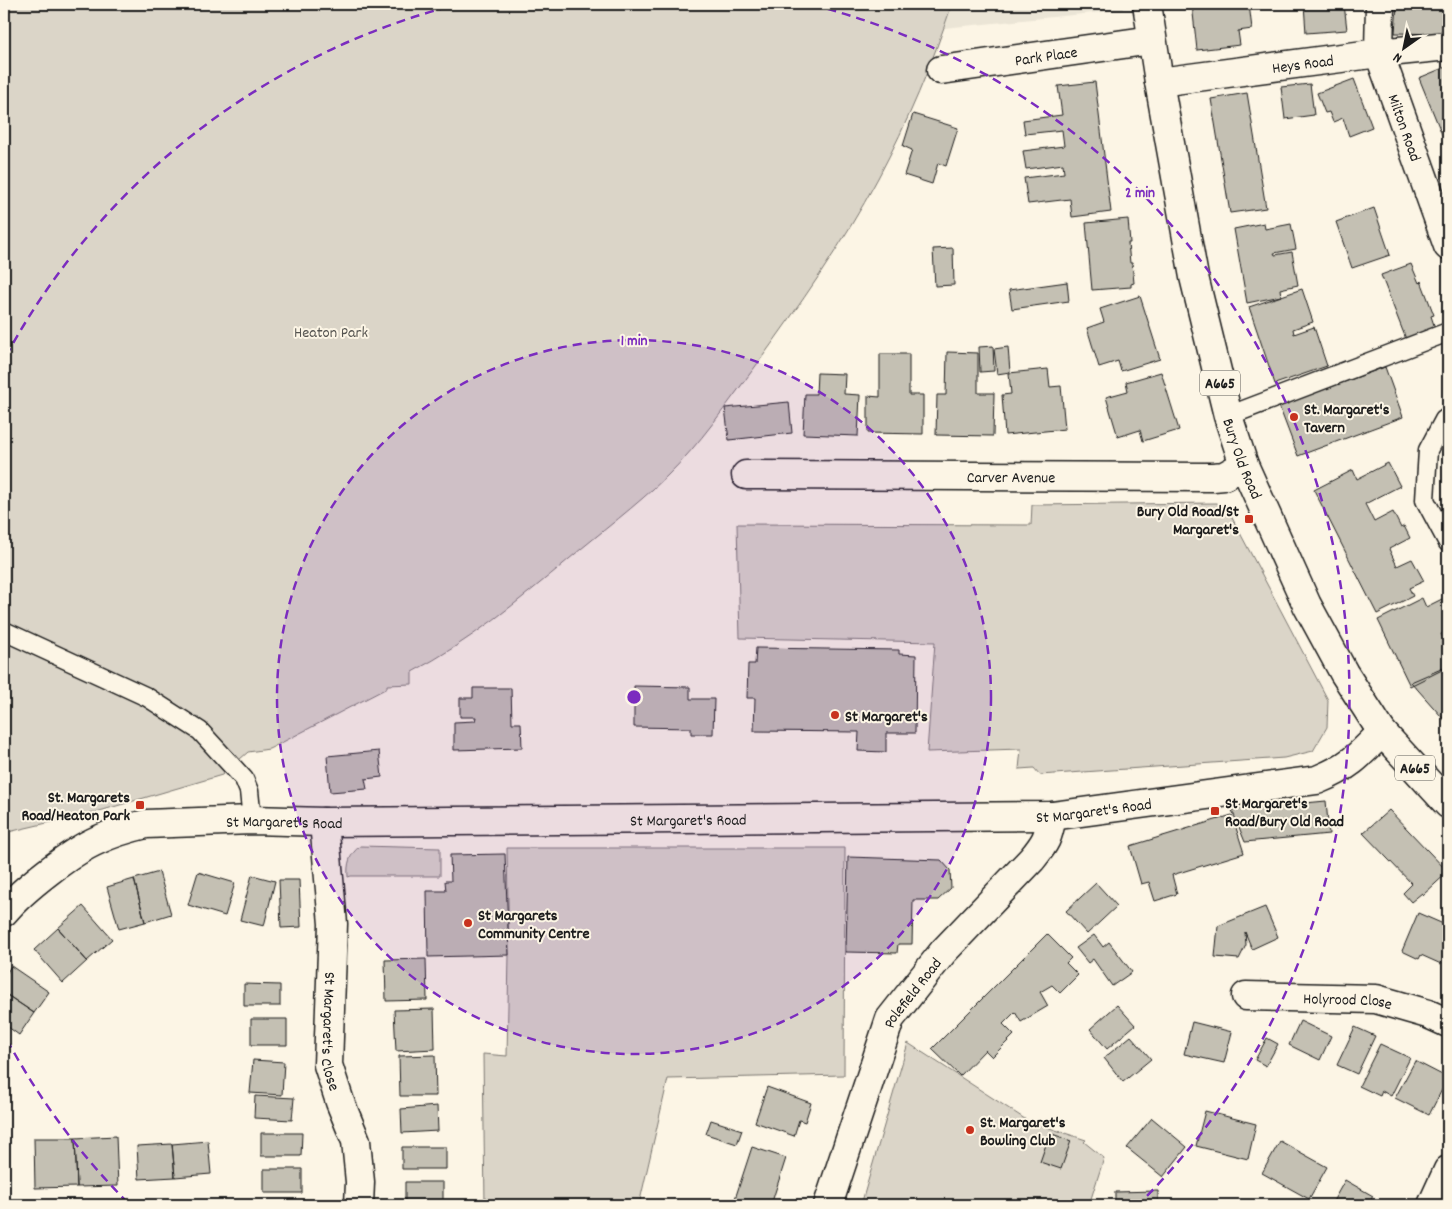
<svg xmlns="http://www.w3.org/2000/svg" width="1452" height="1209" viewBox="0 0 1452 1209" font-family="Dekko,sans-serif">
  <style>
    .built { fill: #ebe5d6 }
    .green { fill: #dbd5c8; stroke: #7c7872 }
    .building { fill: #c4c0b3; stroke: #1c1c1c }
    .lines { fill: none; stroke-linecap: round; stroke-linejoin: round }
    .lane-casing { stroke: #1c1c1c; stroke-width: 21 }
    .street-casing { stroke: #1c1c1c; stroke-width: 31 }
    .primary-casing { stroke: #1c1c1c; stroke-width: 31 }
    .lane { stroke: #fcf5e5; stroke-width: 18 }
    .street { stroke: #fcf5e5; stroke-width: 28 }
    .primary { stroke: #fcf5e5; stroke-width: 28 }
    .ring { fill: none; stroke: #7b2cbf; stroke-width: 2.5; stroke-dasharray: 9 6 }
    .poi-dot { fill: #c8321e; stroke: #fcf5e5; stroke-width: 2 }
    .labels { text-anchor: middle; stroke-width: 4; stroke-linejoin: round; paint-order: stroke }
    .shield { fill: #fcf5e5; stroke: #5f5d58; stroke-width: 1 }
    .shield-label { font-size: 15px; font-weight: bold; fill: #1c1c1c }
    .street-label { font-size: 16px; fill: #1c1c1c; stroke: #fcf5e5 }
    .park-label { font-size: 16px; fill: #555450; stroke: #fcf5e5 }
    .poi-label { font-size: 16px; font-weight: bold; fill: #1c1c1c; stroke: #fcf5e5; text-anchor: start }
    .centre { fill: #7b2cbf; stroke: #fcf5e5; stroke-width: 2.5 }
    .ring-label { font-size: 15px; text-anchor: middle; font-weight: bold; fill: #7b2cbf; stroke: #fcf5e5; stroke-width: 4; stroke-linejoin: round; paint-order: stroke }
  </style>
  <rect width="100%" height="100%" fill="#fcf5e5"/>
  <filter id="ink" filterUnits="userSpaceOnUse"><feTurbulence type="fractalNoise" baseFrequency=".02" numOctaves="2"/><feDisplacementMap in="SourceGraphic" scale="10" xChannelSelector="R" yChannelSelector="G"/><feConvolveMatrix kernelMatrix="1 2 1 2 8 2 1 2 1" color-interpolation-filters="sRGB"/></filter>
  <g filter="url(#ink)">
    <path class="built" d="M952,4H1122L1123,10L944,28Z"/>
    <path class="green" d="M4,4H952C932,64 908,122 878,178C843,244 799,306 755,367C727,404 700,444 667,476C636,506 601,532 569,559C519,601 469,642 412,672V684L387,685V688L281,743L269,749L248,752L222,775L103,810L4,833Z
      M1217,503L1230,514L1328,700L1327,727L1313,751L1284,758L1040,775L1034,768L1019,769L1021,749L927,752L935,642L740,638L737,524L1031,525L1032,505Z
      M360,846L440,848V876H351L348,877C347,864 349,855 360,846Z
      M507,848H845L844,1075L668,1079L639,1205H485L483,1054L507,1056L509,955Z
      M908,1043L1028,1121L1086,1140L1084,1142L1104,1158L1089,1205H861Z"/>
    <path class="building" d="M1192,4H1249L1252,29L1238,31L1240,45L1197,50Z
      M1304,4H1344L1347,30L1306,33Z
      M1397,4H1448V34L1395,33Z
      M1448,66V149L1419,78Z
      M1354,79L1372,127L1349,136L1343,118L1333,122L1329,112L1325,113L1317,93Z
      M1095,82L1111,212L1072,217L1070,199L1028,204L1024,178L1064,173L1063,164L1026,169L1023,151L1064,146L1062,130L1025,134L1023,120L1062,115L1058,86Z
      M1310,84L1314,115L1285,119L1281,87Z
      M1247,93L1266,208L1230,213L1211,99Z
      M913,114L958,128L946,166L938,163L932,184L904,175L912,150L903,146Z
      M1374,208L1390,255L1352,268L1336,222Z
      M1128,219L1130,243H1128L1130,263H1132L1134,283L1131,284V287L1092,290L1086,223Z
      M1264,223L1265,229L1291,224L1296,249L1274,253L1275,255L1292,252L1298,285L1280,289L1281,296L1247,303L1234,229Z
      M953,248L954,285L935,286L933,249Z
      M1411,264L1419,283L1421,281L1434,315L1431,316L1435,328L1406,339L1381,275Z
      M1067,282L1069,301L1012,309L1009,290Z
      M1302,289L1313,322L1293,329L1294,334L1314,327L1327,366L1275,384L1249,307Z
      M1140,296L1160,359L1121,371L1118,361L1099,367L1087,328L1104,322L1100,309Z
      M993,346L994,371L980,372L979,347Z
      M1008,347L1010,372L997,374L994,349Z
      M947,352L978,353V393H994L993,436L936,435L937,395H946Z
      M880,354H909V395H923V434L868,433V396L880,397Z
      M1385,367L1403,417L1298,456L1279,406Z
      M1048,369L1050,387L1061,386L1065,429L1005,435L1002,395L1011,394L1009,373Z
      M1161,372L1179,430L1143,441L1140,430L1118,437L1106,397L1128,391L1126,382Z
      M817,373L845,374L844,394L860,395L858,436L803,434L805,394H816Z
      M789,402L792,433L729,440L725,408Z
      M1388,463L1400,486L1365,504L1374,522L1393,512L1401,528L1404,526L1410,538L1389,549L1397,566L1412,559L1424,581L1409,588L1413,596L1377,614L1314,490L1353,470L1357,479Z
      M1422,598L1426,607L1442,599L1448,613V631L1441,634L1448,649V667L1410,686L1378,620Z
      M756,648L899,650V654L916,655L915,733H886V752L858,751L859,732L754,731L755,698H747L748,664H755Z
      M1448,666V724L1411,682Z
      M634,686L690,687V699H714L713,734H691V728L634,727Z
      M473,688H511L512,723H521L522,748L454,750V722L475,721L476,717H460V698H473Z
      M379,751L382,777L365,779L367,789L330,792L327,756Z
      M1326,801L1329,834L1245,842L1232,810Z
      M1389,810L1448,872L1423,895L1422,893L1411,902L1403,893L1412,884L1363,833Z
      M1232,815L1244,853L1172,875L1177,894L1155,901L1149,882L1141,884L1130,846Z
      M505,854L509,955L428,957L427,891H446L445,881H451L450,855Z
      M848,857L941,860L950,870L951,888L938,900H913L912,944H898L897,953L846,952Z
      M159,872L171,914L145,922L134,879Z
      M198,872L235,883L225,916L188,905Z
      M252,875L275,881L264,926L240,920Z
      M134,879L145,922L119,929L107,887Z
      M279,880H299L301,927L281,928Z
      M1096,883L1117,906L1087,934L1066,911Z
      M83,906L112,939L87,961L58,928Z
      M1265,907L1278,937L1252,949L1245,932L1246,945L1239,959L1215,957L1218,926Z
      M1418,913L1448,926V947L1441,964L1421,955L1419,959L1402,951Z
      M58,928L87,961L63,983L34,950Z
      M1047,934L1071,958L1066,963L1078,975L1060,993L1052,985L1040,992L1048,1006L1021,1022L1015,1012L1003,1024L1014,1035L992,1057L985,1050L960,1076L932,1049Z
      M1094,935L1103,947L1109,942L1132,972L1112,986L1093,959L1088,963L1076,948Z
      M426,959L427,1000L386,1001L385,960Z
      M11,966L49,992L34,1013L4,993V977Z
      M244,984L280,985V1006H244Z
      M4,993L34,1013L19,1035L4,1024Z
      M1117,1005L1135,1025L1107,1049L1090,1029Z
      M434,1009L435,1049L396,1051L394,1010Z
      M251,1019H287V1045H251Z
      M1300,1021L1331,1036L1320,1060L1289,1045Z
      M1192,1022L1232,1032L1224,1063L1184,1054Z
      M1355,1027L1375,1036L1357,1074L1337,1065Z
      M1131,1036L1151,1059L1123,1082L1104,1058Z
      M1267,1038L1278,1044L1266,1066L1255,1060Z
      M1380,1044L1410,1058L1391,1096L1382,1091L1380,1096L1359,1086Z
      M435,1055L436,1096H400L399,1056Z
      M253,1060L284,1062L282,1095L250,1093Z
      M1415,1061L1448,1078L1429,1115L1395,1098Z
      M767,1087L811,1103L805,1122L799,1120L794,1136L755,1122Z
      M255,1096L294,1098L292,1120L254,1118Z
      M437,1106L438,1131L402,1133L401,1109Z
      M1205,1111L1256,1124L1248,1159L1196,1146Z
      M1152,1118L1187,1147L1163,1177L1127,1148Z
      M711,1120L742,1130L737,1144L706,1134Z
      M261,1133H302L301,1156H261Z
      M1050,1133L1071,1141L1061,1169L1040,1162Z
      M116,1136L118,1186L77,1187L75,1138Z
      M34,1138H75L77,1187L35,1188Z
      M208,1141L211,1174L175,1177L172,1144Z
      M1280,1141L1327,1167L1309,1199L1262,1173Z
      M172,1144L175,1177L139,1179L137,1146Z
      M402,1147H446V1169H402Z
      M752,1147L786,1158L771,1205H733Z
      M264,1169H302V1193H264Z
      M1345,1180L1373,1196L1368,1205H1331Z
      M405,1182H443V1205H405Z
      M1158,1191V1205H1115V1192Z
      M312,1201V1205H269V1202Z"/>
    <g class="lines">
      <g class="lane-casing">
        <path id="lane" d="M1228,416L1448,332
          M1448,417L1444,420L1428,450L1425,500L1448,543
          M4,631L147,697L200,731L244,779L249,791L252,820"/>
      </g>
      <g class="street-casing">
        <g id="street">
          <path id="s1" d="M1380,4L1379,53L1448,246"/>
          <path id="s2" d="M941,70L1152,40"/>
          <path id="s3" d="M1159,82L1379,53L1448,46"/>
          <path id="s4" d="M746,475L1213,477L1224,476L1244,465"/>
          <path id="s5" d="M324,822L333,924L328,1065L340,1102L356,1141L360,1182L359,1205"/>
          <path id="s6" d="M4,912C22,890 72,851 98,840C113,833 129,828 146,824L252,820L324,822L1052,816L1317,780C1349,767 1359,756 1382,732"/>
          <path id="s7" d="M1246,996L1376,999L1428,1014L1448,1023"/>
          <path id="s8" d="M828,1205L890,1019L943,952L1032,859C1046,842 1048,838 1052,816"/>
          <path d="M1432,1205L1448,1170"/>
        </g>
      </g>
      <g class="primary-casing">
        <g id="primary">
          <path id="s9" d="M1147,4L1159,82L1194,277L1228,416L1244,465L1307,605L1344,673L1382,732L1448,804"/>
        </g>
      </g>
      <use href="#lane" class="lane"/>
      <use href="#street" class="street"/>
      <use href="#primary" class="primary"/>
    </g>
  </g>
  <circle cx="634" cy="697" r="357" fill="#7b2cbf" fill-opacity=".12"/>
  <g class="ring">
    <circle cx="634" cy="697" r="357"/>
    <path d="M128 1203A715 715 0 0 1 6 1038M6 356A715 715 0 0 1 455 5M813 5A715 715 0 0 1 1140 1203"/>
  </g>
  <g class="poi-dot">
    <circle cx="1294" cy="417" r="5"/>
    <rect x="1244" y="514" width="10" height="10" rx="2.5"/>
    <circle cx="835" cy="715" r="5"/>
    <rect x="135" y="800" width="10" height="10" rx="2.5"/>
    <rect x="1210" y="806" width="10" height="10" rx="2.5"/>
    <circle cx="468" cy="923" r="5"/>
    <circle cx="970" cy="1130" r="5"/>
  </g>
  <g class="labels">
    <g class="shield">
      <rect x="1200" y="370.5" width="40" height="25" rx="4"/>
      <rect x="1395" y="755.5" width="40" height="25" rx="4"/>
    </g>
    <g class="shield-label">
      <text x="1220" y="388">A665</text>
      <text x="1415" y="773">A665</text>
    </g>
    <g class="street-label">
      <text dy="6" stroke="none"><textPath href="#s2" startOffset="106">Park Place</textPath></text>
      <text dy="6" stroke="none"><textPath href="#s3" startOffset="145">Heys Road</textPath></text>
      <text dy="6" stroke="none"><textPath href="#s1" startOffset="128">Milton Road</textPath></text>
      <text dy="6" stroke="none"><textPath href="#s9" startOffset="465">Bury Old Road</textPath></text>
      <text dy="6" stroke="none"><textPath href="#s4" startOffset="265">Carver Avenue</textPath></text>
      <text dy="6" stroke="none"><textPath href="#s6" startOffset="1118">St Margaret's Road</textPath></text>
      <text dy="6" stroke="none"><textPath href="#s6" startOffset="712">St Margaret's Road</textPath></text>
      <text dy="6" stroke="none"><textPath href="#s6" startOffset="308">St Margaret's Road</textPath></text>
      <text dy="6" stroke="none"><textPath href="#s8" startOffset="230">Polefield Road</textPath></text>
      <text dy="6" stroke="none"><textPath href="#s7" startOffset="102">Holyrood Close</textPath></text>
      <text dy="6" stroke="none"><textPath href="#s5" startOffset="210">St Margaret's Close</textPath></text>
    </g>
    <g class="park-label">
      <text x="331" y="337">Heaton Park</text>
    </g>
    <g class="poi-label">
      <text x="1304" y="414">St. Margaret's<tspan x="1304" dy="18">Tavern</tspan></text>
      <text x="1239" y="516" text-anchor="end">Bury Old Road/St<tspan x="1239" dy="18">Margaret's</tspan></text>
      <text x="845" y="721">St Margaret's</text>
      <text x="130" y="802" text-anchor="end">St. Margarets<tspan x="130" dy="18">Road/Heaton Park</tspan></text>
      <text x="1225" y="808">St Margaret's<tspan x="1225" dy="18">Road/Bury Old Road</tspan></text>
      <text x="478" y="920">St Margarets<tspan x="478" dy="18">Community Centre</tspan></text>
      <text x="980" y="1127">St. Margaret's<tspan x="980" dy="18">Bowling Club</tspan></text>
    </g>
  </g>
  <circle cx="634" cy="697" r="8" class="centre"/>
  <g class="ring-label">
    <text x="1140" y="197">2 min</text>
    <text x="634" y="345">1 min</text>
  </g>
  <rect width="1452" height="1209" fill="none" stroke="#fcf5e5" stroke-width="20"/>
  <rect x="10" y="10" width="1432" height="1189" fill="none" stroke="#1c1c1c" stroke-width="2" filter="url(#ink)"/>
  <g transform="translate(1404 48) rotate(213)" stroke="#fcf5e5" stroke-width="4" paint-order="stroke">
  <path d="M0-4L9 19L0 12L-9 19Z" fill="#1c1c1c"/>
  <text y="-8" font-size="14" font-weight="bold" text-anchor="middle" fill="#1c1c1c">N</text>
  </g>
</svg>
